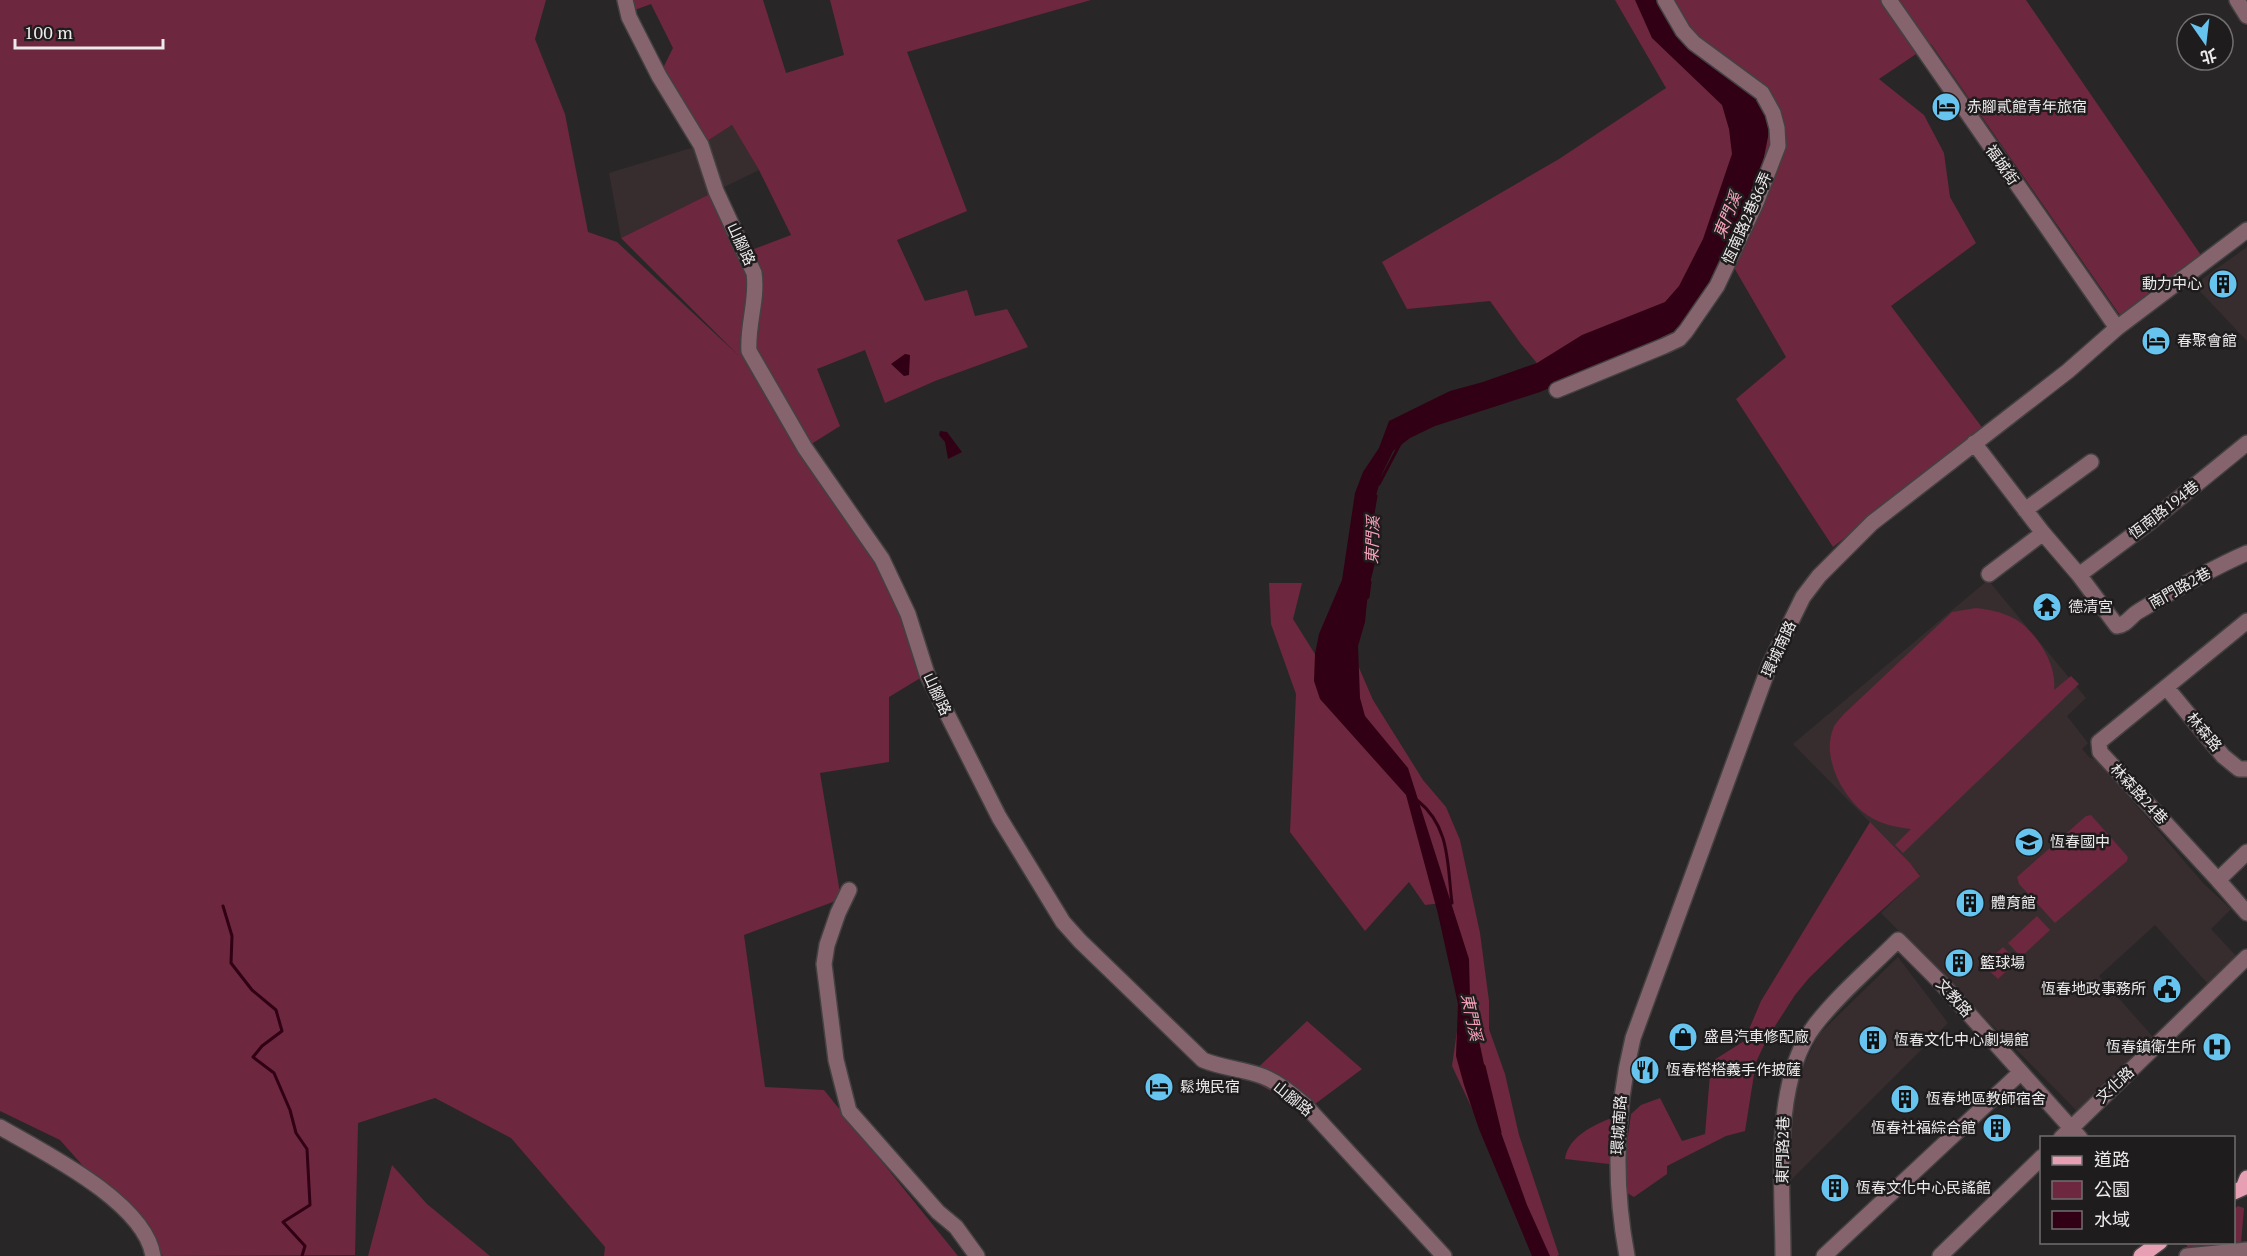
<svg xmlns="http://www.w3.org/2000/svg" width="2247" height="1256" viewBox="0 0 2247 1256" font-family="'PT Serif','Noto Sans TC',serif">
  <style>
    .built { fill: #372d2f }
    .green { fill: #6d273f }
    .water { fill: #310014 }
    .lines { fill: none; stroke-linecap: round; stroke-linejoin: round }
    .stream { stroke: #310014; stroke-width: 3 }
    .minor-casing { stroke: #444142; stroke-width: 18 }
    .major-casing { stroke: #444142; stroke-width: 18 }
    .minor { stroke: #86646d; stroke-width: 15 }
    .major { stroke: #e7a0b3; stroke-width: 15 }
    .labels { text-anchor: middle; stroke-width: 5; stroke-linejoin: round; paint-order: stroke }
    .poi-label { font-size: 15px; fill: #eceaea; stroke: #1f1c1d; text-anchor: start }
    .street-label { font-size: 15px; fill: #eceaea; stroke: #1f1c1d }
    .water-label { font-size: 16px; font-style: italic; fill: #f9a2bb; stroke: #1f1c1d }
  </style>
  <rect width="100%" height="100%" fill="#292627"/>
  <path class="built" d="M732,125L759,170L621,238L609,173L701,145Z
    M2247,247V341L2194,285Z
    M1988,580L2086,698L2067,716L2088,743L2082,749L2090,758L2097,760L2204,884L2231,909L2211,929L2238,958L2208,984L2155,925L2099,976L2154,1038L2077,1111L1881,913L1920,875L1910,863L1793,744Z
    M1898,957L1948,1023L1791,1180L1786,1122L1796,1082L1819,1034Z"/>
  <path class="green" d="M0,0H546L535,39L565,114L588,232L617,242L738,355L621,238L716,191L746,252L791,235L759,170L732,125L701,145L659,76L673,48L651,4L632,11L629,0H763L786,73L844,55L830,0H1091L907,52L967,211L897,240L925,301L967,290L975,316L1007,309L1028,347L935,381L885,403L865,350L817,369L840,426L805,448L882,559L927,674L889,697V762L820,773L841,899L744,935L765,1087L824,1090L958,1256H604L605,1247L511,1138L435,1098L358,1123L355,1255L163,1256L60,1140L0,1111Z
    M1615,0H2026L2205,261L2124,321L1931,44L1879,79L1924,115L1944,153L1950,197L1976,243L1891,306L1984,430L1833,547L1736,399L1786,357L1718,240L1697,289L1550,379L1521,344L1490,301L1407,309L1382,262L1559,159L1666,88Z
    M1269,583H1302L1293,619L1325,670L1357,663L1373,700L1423,780L1446,807L1460,840L1480,933L1489,1001V1029L1505,1074L1519,1135L1559,1255L1557,1256H1535L1485,1136L1452,1066L1459,1016L1451,902L1425,905L1409,882L1365,931L1290,832L1296,694L1271,624Z
    M1976,608C1992,610 2008,613 2021,623C2040,638 2057,666 2054,690L2071,676L2079,684L1903,853L1895,845L1911,829C1894,827 1876,823 1863,812C1841,794 1822,757 1833,729C1835,723 1840,719 1844,714L1952,612Z
    M2091,815L2128,857L2127,861L2055,923L2019,884L2017,877L2086,816Z
    M1870,822L1910,863L1920,876L1845,943L1809,978L1795,995L1768,1037L1756,1062L1745,1131L1726,1136L1667,1166V1174L1634,1197L1627,1193V1143L1631,1114L1641,1105L1660,1098L1682,1141L1705,1134L1711,1062L1744,1041L1761,1001Z
    M2037,916L2050,930L2021,957L2008,943Z
    M2003,947L2017,961L1998,979L1983,965Z
    M1307,1021L1362,1069L1303,1113L1288,1100L1247,1078Z
    M1612,1118L1609,1164L1565,1159C1568,1137 1593,1125 1612,1118Z
    M392,1165L427,1204L490,1256H368Z
    M2238,1206L2244,1208L2241,1243L2189,1249L2185,1243L2234,1242V1209Z"/>
  <path class="water" d="M1635,0H1661L1759,98L1766,113L1770,127L1763,162L1713,283L1676,333L1540,392L1435,426L1410,438L1393,451L1382,474L1372,510L1375,563L1368,591L1365,622L1358,646L1360,698L1365,716L1408,768L1469,959L1470,998L1495,1116L1527,1205L1550,1256H1532L1479,1129L1464,1085L1456,1056L1458,1004L1438,914L1406,795L1320,699L1314,681L1315,654L1319,634L1342,580L1355,493L1363,472L1379,448L1389,421L1450,391L1483,382L1537,363L1582,335L1665,302L1679,286L1703,239L1732,154L1729,129L1722,105L1652,38Z
    M905,354L910,355L909,375L904,376L891,364Z
    M940,431L947,432L962,452L948,459L945,442L939,435Z"/>
  <g class="lines">
    <path class="stream" d="M1379,484L1400,444
      M1372,519L1376,496
      M1364,600L1368,597L1370,582
      M1417,800C1451,827 1447,865 1452,903
      M223,906L232,936L231,963L252,990L276,1010L282,1031L262,1046L253,1057L274,1073L290,1110L296,1133L307,1149L310,1205L283,1222L305,1246L302,1256
      M1484,1066L1500,1132"/>
    <g class="minor-casing">
      <path id="minor" d="M625,0L629,17L659,76L701,145L716,191L754,273C758,299 747,325 749,351L805,448L882,559L908,614L927,674L999,817L1063,922L1080,941L1203,1060C1222,1068 1243,1069 1262,1076C1278,1082 1292,1094 1305,1105L1444,1256
        M1889,0L2117,328
        M2237,0L2247,16
        M1557,390L1664,346L1679,339L1686,331L1717,286L1756,203L1778,146L1777,128L1773,113L1762,93L1694,43L1683,31L1665,0
        M1974,443L2043,533L2079,575L2117,626C2127,625 2130,616 2139,611C2174,590 2210,569 2247,553
        M2025,510L2091,462
        M1989,574L2043,533
        M2079,575L2150,522L2247,443
        M2166,687L2223,756L2239,769H2247
        M2247,852L2218,880L2247,913
        M2218,880L2100,752L2099,742L2247,621
        M849,890L838,913L827,945L824,964L836,1060L849,1111L938,1212L956,1227L977,1256
        M0,1127C43,1152 145,1202 153,1256
        M2061,1138L2247,957
        M1627,1256C1613,1182 1615,1111 1633,1038L1770,664L1803,597L1819,576L1872,523L2068,371L2117,328L2247,230
        M1783,1256C1783,1188 1771,1082 1815,1025C1839,994 1870,968 1898,940L1943,985L2080,1138
        M1824,1256L2021,1072
        M1940,1256L2042,1157
        M2187,1256L2247,1250"/>
    </g>
    <g class="major-casing">
      <path id="major" d="M2234,1192L2243,1188L2247,1178
        M2141,1256L2160,1242"/>
    </g>
    <use href="#minor" class="minor"/>
    <use href="#major" class="major"/>
  </g>
  <defs>
    <g id="hotel-disc" transform="scale(1.5)"><circle r="9.5" fill="#66c4ef" stroke="#1f1c1d"/><path d="M-6-4.5h1.5V1H6V5H4.5V3h-9V5H-6ZM-4 0a1.8 1.8 0 1 1 3.6 0ZM.5 0V-2.5h3Q6-2.5 6 0Z" fill="#111"/></g>
    <g id="building-disc" transform="scale(1.5)"><circle r="9.5" fill="#66c4ef" stroke="#1f1c1d"/><path d="M-4-6H4V6H1V3H-1V6H-4ZM-2.5-4.3h1.7v1.8h-1.7ZM.8-4.3h1.7v1.8H.8ZM-2.5-1h1.7V.8h-1.7ZM.8-1h1.7V.8H.8Z" fill="#111"/></g>
    <g id="temple-disc" transform="scale(1.5)"><circle r="9.5" fill="#66c4ef" stroke="#1f1c1d"/><path d="M0-6L5-2H3V0L6.5 2.5H4V6H1.5V3h-3V6H-4V2.5H-6.5L-3 0V-2H-5Z" fill="#111"/></g>
    <g id="school-disc" transform="scale(1.5)"><circle r="9.5" fill="#66c4ef" stroke="#1f1c1d"/><path d="M0-5L7-2L0 1L-7-2ZM-4 1L0 2.5L4 1V4Q0 6-4 4Z" fill="#111"/></g>
    <g id="civic-disc" transform="scale(1.5)"><circle r="9.5" fill="#66c4ef" stroke="#1f1c1d"/><path d="M-.6-6.5H3V-4.5H.6V-3L4-1V1h2V6H-6V1h2V-1L-.6-3ZM-1.2 2.5V6h2.4V2.5Z" fill="#111"/></g>
    <g id="shop-disc" transform="scale(1.5)"><circle r="9.5" fill="#66c4ef" stroke="#1f1c1d"/><path d="M-5-2.5h2.3a2.7 3.5 0 0 1 5.4 0H5L5.5 6h-11ZM-1.5-2.5h3a1.5 2.3 0 0 0-3 0Z" fill="#111"/></g>
    <g id="hospital-disc" transform="scale(1.5)"><circle r="9.5" fill="#66c4ef" stroke="#1f1c1d"/><path d="M-5-5h3v3.5h4V-5h3V5h-3V1.5h-4V5h-3Z" fill="#111"/></g>
    <g id="restaurant-disc" transform="scale(1.5)"><circle r="9.5" fill="#66c4ef" stroke="#1f1c1d"/><path d="M-5-6h1v4h1v-4h1v4h1v-4h1v5L-1.5 .5V6h-2V.5L-5-1ZM5-6V6H3V1.5H1.5Q1.5-4 5-6Z" fill="#111"/></g>
  </defs>
  <g fill-rule="evenodd">
    <use href="#hotel-disc" x="1946" y="107"/>
    <use href="#building-disc" x="2223" y="284"/>
    <use href="#hotel-disc" x="2156" y="341"/>
    <use href="#temple-disc" x="2047" y="607"/>
    <use href="#school-disc" x="2029" y="842"/>
    <use href="#building-disc" x="1970" y="903"/>
    <use href="#building-disc" x="1959" y="963"/>
    <use href="#civic-disc" x="2167" y="989"/>
    <use href="#shop-disc" x="1683" y="1037"/>
    <use href="#building-disc" x="1873" y="1040"/>
    <use href="#hospital-disc" x="2217" y="1047"/>
    <use href="#restaurant-disc" x="1645" y="1070"/>
    <use href="#hotel-disc" x="1159" y="1087"/>
    <use href="#building-disc" x="1905" y="1099"/>
    <use href="#building-disc" x="1997" y="1128"/>
    <use href="#building-disc" x="1835" y="1188"/>
  </g>
  <g class="labels">
    <g class="poi-label">
      <text x="1967" y="112">赤腳貳館青年旅宿</text>
      <text x="2202" y="289" text-anchor="end">動力中心</text>
      <text x="2177" y="346">春聚會館</text>
      <text x="2068" y="612">德清宮</text>
      <text x="2050" y="847">恆春國中</text>
      <text x="1991" y="908">體育館</text>
      <text x="1980" y="968">籃球場</text>
      <text x="2146" y="994" text-anchor="end">恆春地政事務所</text>
      <text x="1704" y="1042">盛昌汽車修配廠</text>
      <text x="1894" y="1045">恆春文化中心劇場館</text>
      <text x="2196" y="1052" text-anchor="end">恆春鎮衛生所</text>
      <text x="1666" y="1075">恆春榙榙義手作披薩</text>
      <text x="1180" y="1092">鬆塊民宿</text>
      <text x="1926" y="1104">恆春地區教師宿舍</text>
      <text x="1976" y="1133" text-anchor="end">恆春社福綜合館</text>
      <text x="1856" y="1193">恆春文化中心民謠館</text>
    </g>
    <g class="street-label">
      <text transform="translate(2002 165) rotate(55)" y="5">福城街</text>
      <text transform="translate(1747 218) rotate(-66)" y="5">恆南路2巷86弄</text>
      <text transform="translate(741 244) rotate(65)" y="5">山腳路</text>
      <text transform="translate(2164 510) rotate(-38)" y="5">恆南路194巷</text>
      <text transform="translate(2180 588) rotate(-29)" y="5">南門路2巷</text>
      <text transform="translate(1779 649) rotate(-65)" y="5">環城南路</text>
      <text transform="translate(937 694) rotate(65)" y="5">山腳路</text>
      <text transform="translate(2204 732) rotate(50)" y="5">林森路</text>
      <text transform="translate(2139 794) rotate(47)" y="5">林森路24巷</text>
      <text transform="translate(1954 998) rotate(48)" y="5">文教路</text>
      <text transform="translate(2115 1085) rotate(-43)" y="5">文化路</text>
      <text transform="translate(1293 1099) rotate(39)" y="5">山腳路</text>
      <text transform="translate(1619 1125) rotate(-86)" y="5">環城南路</text>
      <text transform="translate(1783 1150) rotate(-89)" y="5">東門路2巷</text>
    </g>
    <g class="water-label">
      <text transform="translate(1727 215) rotate(-68)" y="6">東門溪</text>
      <text transform="translate(1372 540) rotate(-88)" y="6">東門溪</text>
      <text transform="translate(1472 1017) rotate(78)" y="6">東門溪</text>
    </g>
  </g>
  <rect x="2040" y="1136" width="195" height="108" fill="#1f1c1d" stroke="#716e6f" stroke-width="1.5"/>
  <rect x="2052" y="1156" width="30" height="9" fill="#e7a0b3" stroke="#716e6f" stroke-width="1.5"/>
  <text x="2094" y="1166" font-size="18" fill="#eceaea">道路</text>
  <rect x="2052" y="1181" width="30" height="18" fill="#6d273f" stroke="#716e6f" stroke-width="1.5"/>
  <text x="2094" y="1196" font-size="18" fill="#eceaea">公園</text>
  <rect x="2052" y="1211" width="30" height="18" fill="#310014" stroke="#716e6f" stroke-width="1.5"/>
  <text x="2094" y="1226" font-size="18" fill="#eceaea">水域</text>
  <g transform="translate(2205 42) rotate(166)"><circle r="28" fill="#1f1c1d" stroke="#716e6f" stroke-width="1.5"/>
  <path d="M0-4.5L10 22L0 15L-10 22Z" fill="#66c4ef"/>
  <text y="-9" font-size="16" font-weight="bold" text-anchor="middle" fill="#eceaea">北</text>
  </g>
  <path d="M15 39v9h148v-9" fill="none" stroke="#eceaea" stroke-width="3"/>
  <text x="24" y="39" font-size="18" fill="#eceaea" stroke="#1f1c1d" stroke-width="4.5" paint-order="stroke">100 m</text>
</svg>
